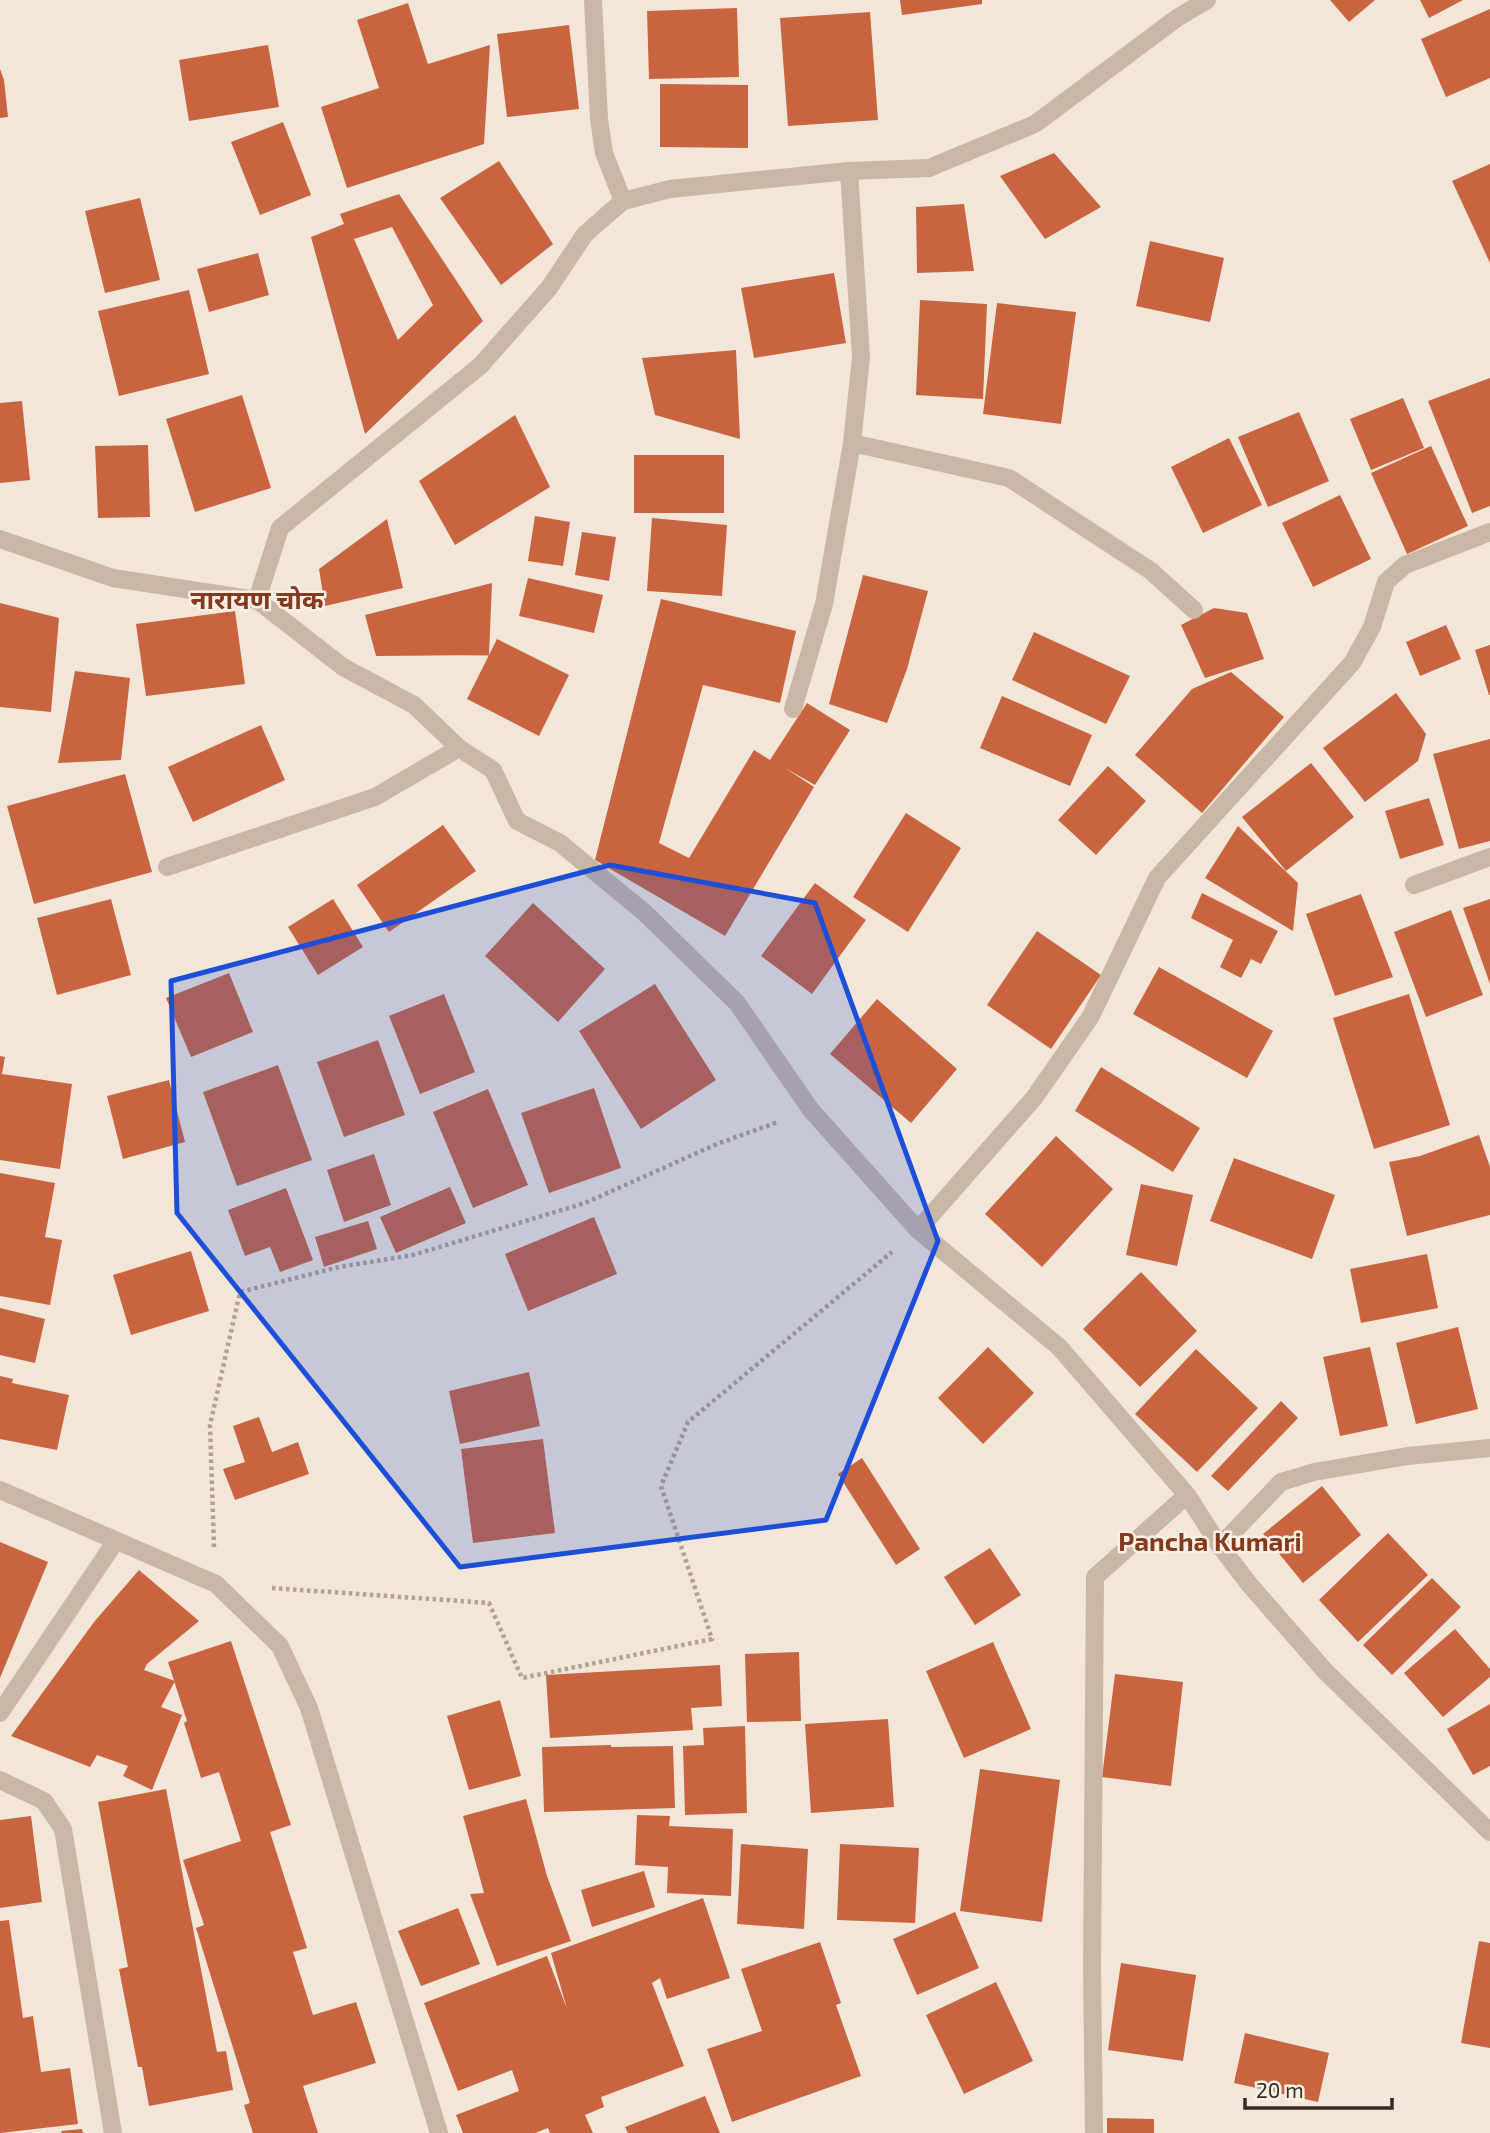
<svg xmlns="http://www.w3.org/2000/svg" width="1490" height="2133" viewBox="0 0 1490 2133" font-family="'Exo 2','Noto Sans Devanagari',sans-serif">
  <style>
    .building { fill: #c86440; fill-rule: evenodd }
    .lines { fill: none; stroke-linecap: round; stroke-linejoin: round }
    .path { stroke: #b5a08e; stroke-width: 4.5; stroke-dasharray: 3.5 3.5; stroke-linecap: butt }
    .service { stroke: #cab6a4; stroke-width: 18 }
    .minor { stroke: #cab6a4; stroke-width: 18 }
    .tertiary { stroke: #cab6a4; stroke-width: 18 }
    .marked { fill: #1d4ed8; fill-opacity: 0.2; stroke: #1d4ed8; stroke-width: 5; stroke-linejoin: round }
    .labels { text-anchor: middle; stroke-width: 5; stroke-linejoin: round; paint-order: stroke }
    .neighbourhood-label { font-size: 26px; font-weight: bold; fill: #85391e; stroke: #f9f0e4 }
  </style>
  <rect width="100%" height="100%" fill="#f2e6d8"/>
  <path class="building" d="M900,0H982V4L902,15Z
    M1330,0H1375L1349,22Z
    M1420,0H1463L1429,18Z
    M408,3L428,64L490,45L484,144L347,188L321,107L379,88L357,20Z
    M737,8L739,77L649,79L647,11Z
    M1490,9V78L1446,97L1421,39Z
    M870,12L878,120L788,126L780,18Z
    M569,25L579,109L507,117L497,34Z
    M268,45L279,107L189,121L179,60Z
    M0,69L4,80L8,117L0,118Z
    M660,84L748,85V148L660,147Z
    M283,122L311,195L260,215L231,142Z
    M1054,153L1101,207L1045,239L1000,176Z
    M499,161L553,244L501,285L440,198Z
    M1490,164V263L1452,181Z
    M399,194L483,321L365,434L311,237L344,224L340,214ZM392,227L433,305L398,340L354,239Z
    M140,198L160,280L105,293L85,211Z
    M964,204L974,271L917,273L916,207Z
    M1150,241L1224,258L1210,322L1136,306Z
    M258,253L269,295L209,312L197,269Z
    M834,273L846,343L754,358L741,288Z
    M189,290L209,374L119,396L98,311Z
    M920,300L987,304L983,399L916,395Z
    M997,303L1076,312L1061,424L983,414Z
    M736,350L740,439L655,415L642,358Z
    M1490,378V506L1472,513L1428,401Z
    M242,395L271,488L195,512L166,419Z
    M1403,398L1424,448L1371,470L1350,419Z
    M22,401L30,480L0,483V403Z
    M1299,412L1329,481L1268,507L1238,437Z
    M515,415L550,487L455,545L419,481Z
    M1229,438L1262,505L1203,533L1171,467Z
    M148,445L150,517L98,518L95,446Z
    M1431,446L1468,526L1407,554L1371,473Z
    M634,455H724V513H634Z
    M1340,495L1371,559L1313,587L1282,523Z
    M535,516L570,522L563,566L528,561Z
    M652,518L727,525L722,596L647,591Z
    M387,519L403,588L325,606L319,569Z
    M582,532L616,537L609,581L575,575Z
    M863,575L928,591L907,669L887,723L829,704Z
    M528,578L603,595L594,633L519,616Z
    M492,583L489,655L376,656L365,615Z
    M661,599L796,631L780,703L703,685L659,843L689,858L754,750L770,760L807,703L850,730L815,785L785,768L814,787L725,936L595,860Z
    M0,603L59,618L51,712L0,707Z
    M1214,608L1247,613L1264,659L1205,678L1181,625Z
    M235,611L245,684L146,696L136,624Z
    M1446,625L1461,659L1420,676L1406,642Z
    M1034,632L1130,676L1106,724L1012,680Z
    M497,639L569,675L539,736L467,699Z
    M1490,645V695H1489L1475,650Z
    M75,671L130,678L121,760L58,763Z
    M1231,672L1284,717L1202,813L1135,755L1192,689Z
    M1396,693L1426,734L1418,761L1365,802L1323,748Z
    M1002,696L1092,735L1070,786L980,748Z
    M261,725L285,780L193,822L168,767Z
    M1490,739V841L1459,849L1433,754Z
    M1311,763L1354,817L1286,871L1242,817Z
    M1108,766L1146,801L1096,855L1058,820Z
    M125,774L152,872L34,904L7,806Z
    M1429,798L1444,845L1400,859L1385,811Z
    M906,813L961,848L908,932L853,897Z
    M443,825L476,871L389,932L357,885Z
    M1238,826L1298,883L1293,931L1205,878Z
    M815,883L866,920L812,994L761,956Z
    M1202,893L1278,931L1261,964L1251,959L1241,978L1220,967L1233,940L1191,918Z
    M1361,894L1393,977L1335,996L1306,914Z
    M111,899L131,975L57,995L37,918Z
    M333,899L363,947L318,975L288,927Z
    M1490,899V984L1463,908Z
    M533,903L605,969L558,1022L485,956Z
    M1451,910L1483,995L1426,1017L1394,932Z
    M1037,931L1101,975L1051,1049L987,1005Z
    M1159,967L1273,1031L1247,1078L1133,1014Z
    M229,973L253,1032L191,1057L166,998Z
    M655,984L716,1080L641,1129L579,1031Z
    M444,994L475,1072L420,1094L389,1016Z
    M1409,994L1450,1125L1374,1149L1333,1018Z
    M877,999L957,1069L911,1123L830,1054Z
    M378,1040L405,1115L344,1137L317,1062Z
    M0,1056L5,1057L2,1074L72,1084L60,1169L0,1160Z
    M278,1065L312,1160L237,1186L203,1092Z
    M1101,1067L1200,1128L1173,1172L1075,1111Z
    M169,1080L185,1142L123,1159L107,1096Z
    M594,1088L621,1168L549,1193L521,1113Z
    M488,1089L528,1185L473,1208L433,1112Z
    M1479,1135L1490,1167V1215L1407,1236L1389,1162L1420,1156Z
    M1056,1136L1113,1189L1042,1267L985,1214Z
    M374,1154L391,1205L344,1222L327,1170Z
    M1234,1158L1335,1195L1312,1259L1210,1221Z
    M0,1173L55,1183L45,1237L62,1240L50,1305L0,1296Z
    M1141,1184L1193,1195L1177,1266L1126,1255Z
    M450,1187L466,1223L396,1253L380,1217Z
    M286,1188L313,1260L280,1272L270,1247L245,1256L228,1210Z
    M594,1217L617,1274L528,1311L505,1254Z
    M368,1221L377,1249L324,1267L315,1237Z
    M191,1251L209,1311L131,1335L113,1275Z
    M1427,1254L1438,1308L1361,1323L1350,1269Z
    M1141,1272L1197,1331L1140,1387L1083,1329Z
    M0,1308L45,1319L35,1363L0,1355Z
    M1458,1327L1478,1409L1416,1424L1396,1343Z
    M988,1347L1034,1393L983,1444L938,1398Z
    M1370,1347L1388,1426L1340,1436L1323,1357Z
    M1196,1349L1258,1408L1197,1472L1135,1414Z
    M529,1372L540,1426L460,1444L449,1391Z
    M0,1376L13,1379L12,1383L69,1395L57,1450L0,1439Z
    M1281,1401L1298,1418L1228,1491L1211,1476Z
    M259,1417L272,1452L298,1442L309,1474L235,1500L223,1469L245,1462L233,1426Z
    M543,1439L555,1533L473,1543L461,1449Z
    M862,1458L920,1549L896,1565L838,1474Z
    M1322,1486L1361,1535L1303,1583L1263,1534Z
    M1388,1533L1428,1575L1358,1642L1319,1600Z
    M0,1542L48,1562L0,1678Z
    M990,1548L1021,1595L975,1625L944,1577Z
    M139,1570L199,1621L147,1664L144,1670L175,1681L161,1707L182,1715L152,1790L123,1776L128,1766L97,1755L90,1767L11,1736L94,1622Z
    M1432,1578L1461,1607L1392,1675L1363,1645Z
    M1455,1629L1490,1669V1677L1443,1717L1404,1673Z
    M231,1641L291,1825L270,1832L307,1948L293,1952L313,2015L356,2002L376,2063L303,2086L318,2133H253L244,2105L250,2103L196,1928L204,1925L183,1860L241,1841L219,1772L201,1778L184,1723L187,1721L168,1662Z
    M993,1642L1031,1729L964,1758L926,1671Z
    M799,1652L801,1721L747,1722L745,1654Z
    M720,1665L722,1706L691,1708L693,1730L550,1738L546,1675Z
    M1115,1674L1183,1682L1171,1786L1102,1777Z
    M500,1700L521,1776L469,1790L447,1716Z
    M1490,1704V1766L1473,1775L1447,1729Z
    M888,1719L894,1807L811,1813L805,1724Z
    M745,1726L747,1813L685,1815L683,1746L704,1745L703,1728Z
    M611,1745V1747L673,1746L675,1808L544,1812L542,1747Z
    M980,1769L1060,1780L1042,1922L960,1911Z
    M166,1789L217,2052L226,2051L233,2090L149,2106L142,2067H138L119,1969L128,1967L98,1802Z
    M526,1799L547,1876L571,1941L497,1966L470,1894L484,1893L463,1816Z
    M637,1815L670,1816L669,1826L733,1829L731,1896L667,1893L668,1867L635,1865Z
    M31,1816L42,1902L0,1908V1820Z
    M741,1844L808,1849L804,1929L737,1924Z
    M840,1844L919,1848L915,1923L837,1920Z
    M644,1871L655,1907L592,1927L581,1890Z
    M703,1898L730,1978L667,1999L660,1978L652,1983L684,2066L601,2097L604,2107L585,2115L593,2133H550L548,2128L535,2133H463L456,2115L519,2091L512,2070L458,2091L424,2003L547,1956L567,2009L551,1953Z
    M458,1908L480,1964L421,1986L398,1931Z
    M955,1912L979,1968L917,1995L893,1939Z
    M9,1920L23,2018L33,2016L41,2072L70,2068L78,2124L0,2133V1921Z
    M1479,1941L1490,1943V2048L1461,2043Z
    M820,1942L841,2003L836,2005L861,2076L732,2122L707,2049L762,2031L741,1969Z
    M1121,1963L1196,1975L1183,2061L1108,2050Z
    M996,1982L1033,2061L964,2094L926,2015Z
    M1245,2033L1329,2053L1318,2102L1234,2083Z
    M705,2096L720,2133H628L625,2127Z
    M1107,2118L1154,2119V2133H1107Z
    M82,2129L83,2133H62L61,2131Z"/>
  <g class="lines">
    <path class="path" d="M214,1547L210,1425L240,1292L339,1267L413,1255L585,1203L717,1144L778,1122
      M272,1588L489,1603L522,1678L712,1639L661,1486L688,1422L892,1252"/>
    <path class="service" d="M167,867L375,797L459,748
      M1414,885L1490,857
      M918,1230L1034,1098L1091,1016L1157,878L1352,663L1372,627L1386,582L1405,565L1490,532
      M1220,1546L1281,1482L1314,1472L1408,1456L1490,1448"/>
    <path class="minor" d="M593,0L599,119L604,153L623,201
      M852,443L1009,478L1151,571L1194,610
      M257,600L343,667L414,705L459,748L493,770L517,821L560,843L645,913L737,1003L811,1110L918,1230L1059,1347L1187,1495L1220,1546L1249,1584L1325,1671L1490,1832
      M793,709L824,604L852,443L861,357L849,171
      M0,1490L216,1584L280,1646L309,1708L439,2133
      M0,1713L115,1542
      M0,1780L44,1801L63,1829L113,2133
      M1094,2133L1092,1967L1095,1577L1187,1495"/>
    <path class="tertiary" d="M0,539L113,578L257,600L280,528L480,366L549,288L585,234L623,201L670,189L849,171L929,168L1035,124L1177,18L1207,0"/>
  </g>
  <path class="marked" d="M610,865L815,903L938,1241L826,1520L460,1567L177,1213L171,981Z"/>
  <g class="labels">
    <g class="neighbourhood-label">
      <text x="257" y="609">नारायण चोक</text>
      <text x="1210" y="1551">Pancha Kumari</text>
    </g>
  </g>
  <path d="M1245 2098v10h147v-10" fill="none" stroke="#352b26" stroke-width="3.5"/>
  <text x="1256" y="2098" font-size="21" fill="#352b26" stroke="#f9f0e4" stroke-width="5" paint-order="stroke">20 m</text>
</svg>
